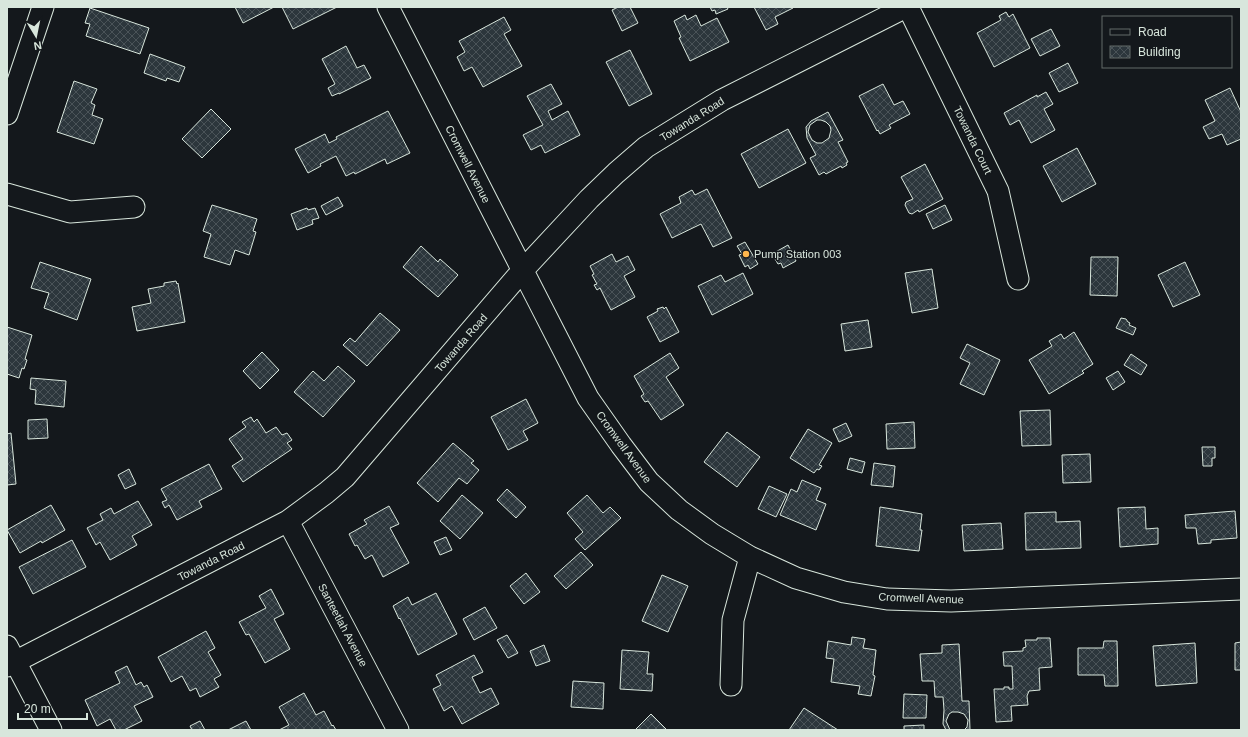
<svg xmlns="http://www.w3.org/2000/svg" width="1248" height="737" viewBox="0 0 1248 737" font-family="Helvetica,sans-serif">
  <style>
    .building { fill: url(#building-cross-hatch); stroke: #d8e6dc; fill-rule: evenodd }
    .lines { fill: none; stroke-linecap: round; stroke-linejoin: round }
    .minor-casing { stroke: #d8e6dc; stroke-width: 23 }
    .minor { stroke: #14181c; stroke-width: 21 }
    .poi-dot { fill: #ffb74d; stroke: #14181c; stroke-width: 1.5 }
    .labels { text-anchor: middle; stroke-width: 3; stroke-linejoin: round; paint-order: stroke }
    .street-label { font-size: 11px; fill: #d8e6dc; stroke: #14181c }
    .poi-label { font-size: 11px; fill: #d8e6dc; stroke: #14181c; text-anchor: start }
  </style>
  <defs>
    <pattern id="building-cross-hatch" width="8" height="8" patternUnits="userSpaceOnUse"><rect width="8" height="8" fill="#2c363c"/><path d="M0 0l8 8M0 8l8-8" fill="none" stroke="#4a5358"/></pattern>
  </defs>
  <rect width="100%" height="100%" fill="#14181c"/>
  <path class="building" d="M235,7H274L243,23Z
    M282,7H337L293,29Z
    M618,7H630L638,23L622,31L612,10Z
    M710,7H727L728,9L716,14L715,10L712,11Z
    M754,7H792L793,8L775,17L778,24L766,30Z
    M90,8L149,28L140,54L86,36L90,24L85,23Z
    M1006,12L1009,17L1013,14L1030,48L994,67L977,33L1001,20L999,16Z
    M685,15L687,20L696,15L701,26L717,18L729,42L690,61L679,38L681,37L674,21Z
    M504,17L511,30L504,34L522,66L483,87L472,67L464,71L457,57L465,52L459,41Z
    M1051,29L1060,46L1040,56L1031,39Z
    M346,46L357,68L364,65L371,78L339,94V93L332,96L328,88L335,84L322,59Z
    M630,50L652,94L629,106L606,62Z
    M150,54L185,67L179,82L167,78L166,81L144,73Z
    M1068,63L1078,83L1059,92L1049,73Z
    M74,81L97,89L91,103L95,105L92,115L103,119L94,144L57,132Z
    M551,84L562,104L548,111L552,120L568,111L580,135L545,153L541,145L531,150L523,135L543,125L527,96Z
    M883,84L894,105L903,101L910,114L889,125L891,128L880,134L878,130L877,131L859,96Z
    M1230,88L1241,112V139L1227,145L1222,134L1209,139L1203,127L1215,121L1205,100Z
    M1046,92L1053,104L1044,109L1055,130L1031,143L1019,120L1010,125L1004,113L1037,95V97Z
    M211,109L231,129L202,158L182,139Z
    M388,111L410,153L387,164L385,159L355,174L354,172L346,176L336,156L320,164L321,166L308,173L295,149L325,134L329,143L337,139L336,137Z
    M828,112L843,140L838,142L848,162L846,163L847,165L842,168L841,166L826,174L824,172L819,175L810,158L816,155L807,138L806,127L811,121ZM817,120H821L826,122L830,126L831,130L829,138L822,143H817L812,140L808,132L810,125Z
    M788,129L806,163L759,188L741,154Z
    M1077,148L1096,184L1062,202L1043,166Z
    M925,164L943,199L919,212L918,210L912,214L909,213L905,205L906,202L913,199L901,177Z
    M707,189L732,238L713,247L701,224L672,238L660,214L681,203L679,197L692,190L695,195Z
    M338,197L343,206L326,215L321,206Z
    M212,205L257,219L253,231L256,232L249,255L235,250L230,265L204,257L211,234L203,231Z
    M945,205L952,220L933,229L926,214Z
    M307,208L308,210L315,208L319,218L312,220L313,224L297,230L291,214Z
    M745,242L758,264L750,269L748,265L745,267L739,255L742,254L737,246Z
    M788,245L796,261L783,268L781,263L778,264L772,254Z
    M421,246L438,262L440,259L458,275L438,297L403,267Z
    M612,254L616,262L628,256L635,270L624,276L635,297L611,310L600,288L597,290L594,285L597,284L592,275L594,274L590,266Z
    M1091,257H1118L1117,296L1090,295Z
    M40,262L91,279L77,320L44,308L49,293L31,288Z
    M1185,262L1200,295L1173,307L1158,275Z
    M932,269L938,308L912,313L905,273Z
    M743,273L753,294L712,315L698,286L721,275L725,282Z
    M176,281L177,284L178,283L185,322L137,331L132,307L151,303L148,289L164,286V283Z
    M663,307L664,309L666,307L679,332L660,342L647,317L658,311L657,309Z
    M380,313L400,330L367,366L343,345L350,338L355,342Z
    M1121,318L1126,319L1128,322L1130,323L1129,325L1136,328L1133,335L1116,328Z
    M868,320L872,347L845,351L841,324Z
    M7,327L32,335L25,359L27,360L24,369L22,368L19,378L7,374Z
    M1074,332L1093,364L1082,371L1084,373L1049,394L1029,360L1052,346L1049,341L1061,334L1064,339Z
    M967,344L1000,360L984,395L960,384L970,363L960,358Z
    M262,352L279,370L260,389L243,371Z
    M670,353L679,368L666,377L684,405L661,420L648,401L645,402L641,396L644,394L634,376Z
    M1131,354L1147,365L1141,375L1124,365Z
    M338,366L355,381L323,417L294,392L313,371L324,381Z
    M1118,371L1125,382L1113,390L1106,378Z
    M31,378L66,381L64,407L35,404L36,390L30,389Z
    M526,399L538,423L523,431L528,440L508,450L491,417Z
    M1050,410L1051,445L1022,446L1020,411Z
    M251,417L254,422L257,419L266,433L276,427L282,435L287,433L292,440L287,443L292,449L243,482L232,466L243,459L229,439L246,427L242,422Z
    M47,419L48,438L28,439V420Z
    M914,422L915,448L887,449L886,424Z
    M846,423L852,436L839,442L833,429Z
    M808,429L832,443L819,465L822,466L819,470L817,469L814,473L790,458Z
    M727,432L760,457L737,487L704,462Z
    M11,433L16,484L7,485V434Z
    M453,443L474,461L471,463L479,470L467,484L459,478L438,502L417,483Z
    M1202,447H1215V458H1212V466H1203Z
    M1090,454L1091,482L1063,483L1062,455Z
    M850,458L865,462L862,473L847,469Z
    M874,463L895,466L893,487L871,485Z
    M209,464L222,489L199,501L202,507L177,520L169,505L165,508L162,502L167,500L161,489Z
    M129,469L136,484L125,489L118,475Z
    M802,480L821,488L816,500L826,504L816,530L780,515L791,489L797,492Z
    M769,486L787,494L776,517L758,509Z
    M507,489L526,507L516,518L497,500Z
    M462,495L483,513L460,539L440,521Z
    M587,495L603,513L610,507L621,518L585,550L575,539L583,532L567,513Z
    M138,501L152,525L132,536L137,545L110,560L100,542L96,545L87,528L103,520L100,514L111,508L114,514Z
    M51,505L65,530L42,543L41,541L20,553L7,530Z
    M389,506L399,524L390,528L409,563L383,577L372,555L365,559L357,545L355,546L349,534L367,524L364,520Z
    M880,507L922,514L920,530H922L919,551L876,546Z
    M1145,507L1146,529L1158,528V544L1120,547L1118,508Z
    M1235,511L1237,538L1211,540V543L1198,544L1196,528H1186L1185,515Z
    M1056,512V522L1080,521L1081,548L1026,550L1025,513Z
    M1001,523L1003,549L964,551L962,525Z
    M446,537L452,550L440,555L434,542Z
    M72,540L86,567L33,594L19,567Z
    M581,552L593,565L566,589L554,576Z
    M526,573L540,592L524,604L510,586Z
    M662,575L688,586L668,632L642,621Z
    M271,589L284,614L274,619L290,649L265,663L249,634L246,635L239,622L266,608L259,596Z
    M436,593L457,634L418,655L400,618L399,619L393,606L408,597L412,605Z
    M485,607L497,628L474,640L463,619Z
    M206,631L215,648L208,652L221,675L214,679L219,687L200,697L196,688L190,691L182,676L171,682L158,657Z
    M507,635L518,653L508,658L497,640Z
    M852,637L865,639L863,648L876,650L873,675L875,676L871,696L858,694L860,686L831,682L834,659L826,658L828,641L851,645Z
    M1037,638H1050L1052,667L1039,668L1040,690L1029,691L1027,696L1028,705L1011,706L1012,721L996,722L994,689H1004V687H1009V689H1013L1012,666H1004L1003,652L1023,651V648L1026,647L1025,640H1037Z
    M1104,641H1117L1118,686H1105L1104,675H1078V648H1103Z
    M1241,642V670H1235V643Z
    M1195,643L1197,683L1156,686L1153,646Z
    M959,644L962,701H969L970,730H964L967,727L968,720L964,714L958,712H952L949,714L946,721L950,730H946L943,724L944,710L943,697H935L934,681H922L920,654L942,653V645Z
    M544,645L550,661L536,666L530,651Z
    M622,650L649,652L647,674H653L652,691L620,689Z
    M474,655L483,672L472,677L480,693L491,688L499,704L462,724L452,706L444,711L433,689L441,685L436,675Z
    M127,666L136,685L141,682L144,687L147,685L153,697L134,706L142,721L124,730H116L110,719L97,726L85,700L120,683L115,672Z
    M573,681L604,683L603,709L571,707Z
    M304,693L316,715L324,711L332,726L333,725L336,730H279L289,725L279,707Z
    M904,694L927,695L926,718H903Z
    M804,708L838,730H789Z
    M651,714L667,730H635Z
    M200,721L205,730H192L190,726Z
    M246,721L251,730H228Z
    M924,725V730H904V726Z"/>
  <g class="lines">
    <g class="minor-casing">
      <path id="minor" d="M388,7L588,398L621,445L649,482L679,510L712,534L750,557L796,578L844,592L887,599L951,601L1241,589
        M908,7L998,191L1018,279
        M7,114L43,7
        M7,194L70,212L134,207
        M288,521L398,730
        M7,646L51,730
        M7,666L288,521L326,493L345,477L522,271L589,199L616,173L646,147L722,100L906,7
        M731,685L733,620L750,557"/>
    </g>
    <use href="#minor" class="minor"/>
  </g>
  <circle class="poi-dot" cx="746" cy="254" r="4"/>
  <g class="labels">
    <g class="street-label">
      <text transform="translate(692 119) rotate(-32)" y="4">Towanda Road</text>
      <text transform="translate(973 140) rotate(64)" y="4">Towanda Court</text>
      <text transform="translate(468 164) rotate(63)" y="4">Cromwell Avenue</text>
      <text transform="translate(461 343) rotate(-49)" y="4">Towanda Road</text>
      <text transform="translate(624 447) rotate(54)" y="4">Cromwell Avenue</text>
      <text transform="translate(211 561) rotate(-27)" y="4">Towanda Road</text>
      <text transform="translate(921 598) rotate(2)" y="4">Cromwell Avenue</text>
      <text transform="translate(343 625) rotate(62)" y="4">Santeetlah Avenue</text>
    </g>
    <g class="poi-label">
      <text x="754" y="258">Pump Station 003</text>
    </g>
  </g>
  <rect width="1248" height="737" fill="none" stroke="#d8e6dc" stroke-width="16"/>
  <rect x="1102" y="16" width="130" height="52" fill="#14181c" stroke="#626a69"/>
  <rect x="1110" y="29" width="20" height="6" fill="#14181c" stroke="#626a69"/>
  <text x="1138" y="36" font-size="12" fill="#d8e6dc">Road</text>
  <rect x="1110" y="46" width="20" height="12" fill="url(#building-cross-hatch)" stroke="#626a69"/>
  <text x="1138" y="56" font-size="12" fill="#d8e6dc">Building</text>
  <g transform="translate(36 36) rotate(170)" stroke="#14181c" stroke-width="3" paint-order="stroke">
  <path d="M0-3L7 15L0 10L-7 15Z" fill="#d8e6dc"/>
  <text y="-6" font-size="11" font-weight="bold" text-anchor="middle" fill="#d8e6dc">N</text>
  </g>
  <path d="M18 713v6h69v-6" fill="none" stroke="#d8e6dc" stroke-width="2"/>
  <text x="24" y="713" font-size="12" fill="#d8e6dc" stroke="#14181c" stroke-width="3" paint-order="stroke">20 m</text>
</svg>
